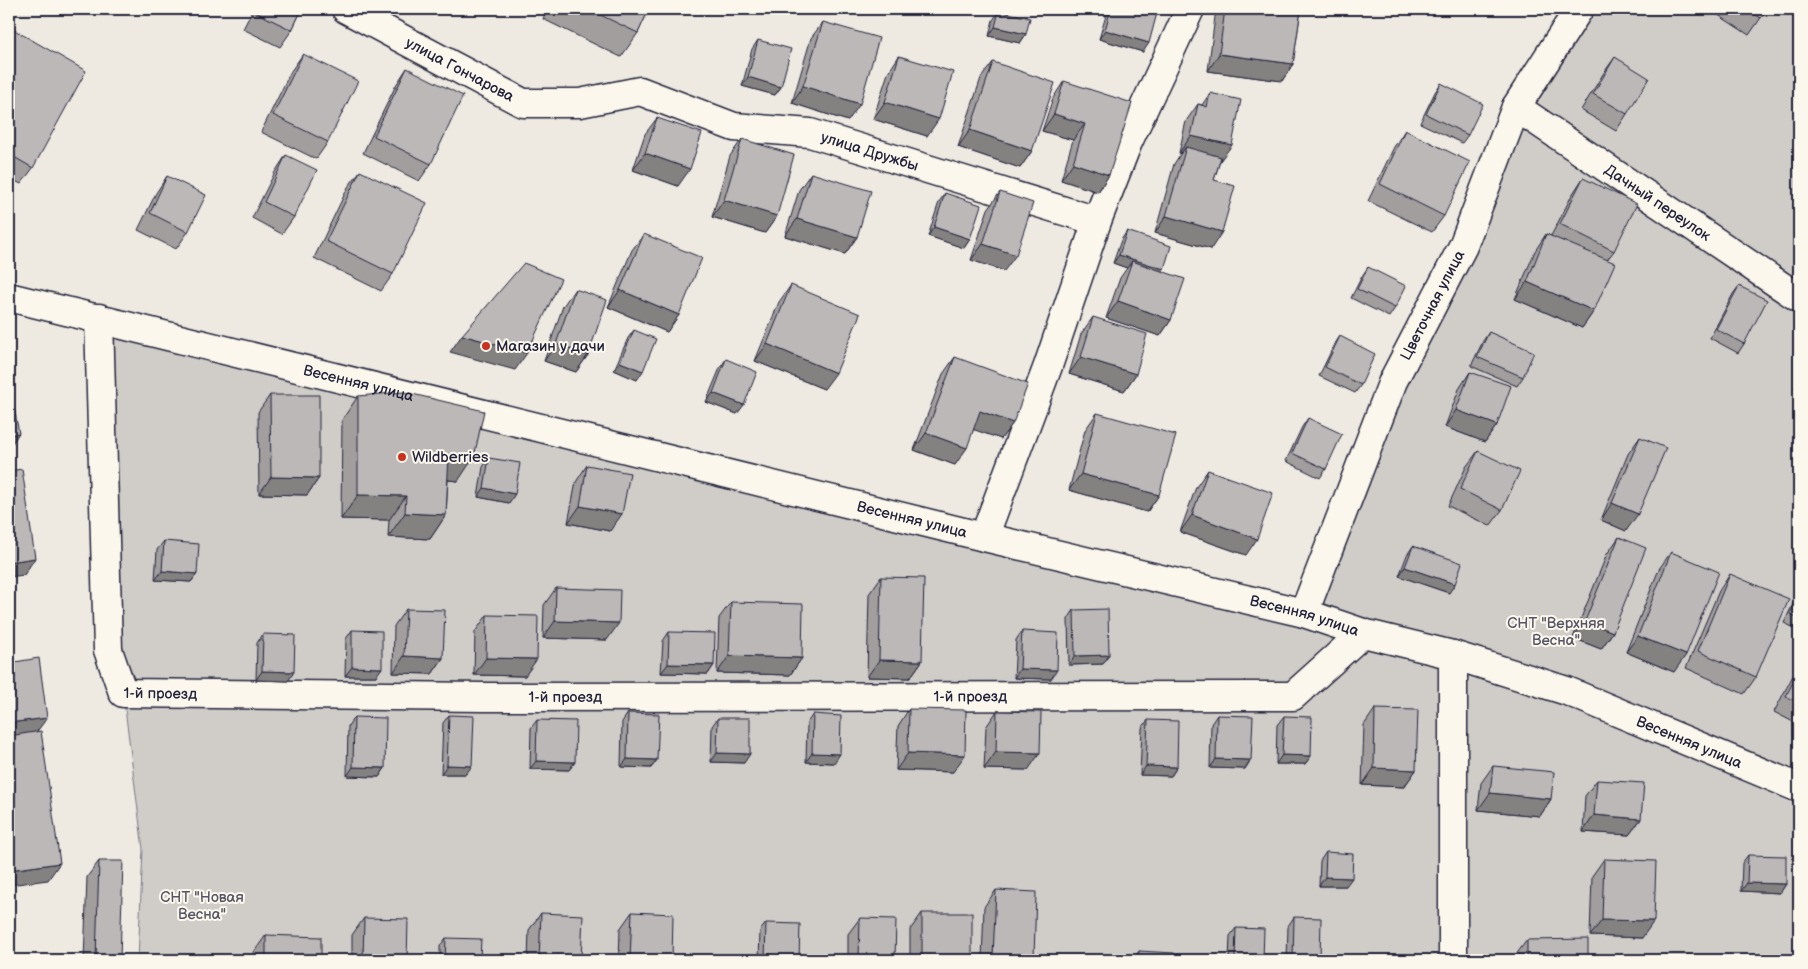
<svg xmlns="http://www.w3.org/2000/svg" width="1808" height="969" viewBox="0 0 1808 969" font-family="'Balsamiq Sans',sans-serif">
  <style>
    .green { fill: #d0cdc9; stroke: #797882 }
    .lines { fill: none; stroke-linecap: round; stroke-linejoin: round }
    .street-casing { stroke: #22223b; stroke-width: 31 }
    .street { stroke: #fbf7ec; stroke-width: 28 }
    .wall { fill: #a29e9e; stroke: #22223b }
    .shaded-wall { fill: #848181; stroke: #22223b }
    .building { fill: #bcb8b8; stroke: #22223b }
    .poi-dot { fill: #c8321e; stroke: #fbf7ec; stroke-width: 2 }
    .labels { text-anchor: middle; stroke-width: 4; stroke-linejoin: round; paint-order: stroke }
    .street-label { font-size: 15px; fill: #22223b; stroke: #fbf7ec }
    .poi-label { font-size: 15px; fill: #22223b; stroke: #fbf7ec; text-anchor: start }
    .park-label { font-size: 15px; fill: #565566; stroke: #fbf7ec }
  </style>
  <rect width="100%" height="100%" fill="#eeeae2"/>
  <filter id="ink" filterUnits="userSpaceOnUse"><feTurbulence type="fractalNoise" baseFrequency=".02" numOctaves="2"/><feDisplacementMap in="SourceGraphic" scale="10" xChannelSelector="R" yChannelSelector="G"/><feConvolveMatrix kernelMatrix="1 2 1 2 8 2 1 2 1" color-interpolation-filters="sRGB"/></filter>
  <g filter="url(#ink)">
    <path class="green" d="M1579,9H1799V960H138L143,849L123,693L99,318L1304,613L1393,381Z"/>
    <g class="lines">
      <g class="street-casing">
        <g id="street">
          <path id="s1" d="M346,9L523,103H580L640,91L734,127L810,133L1097,221"/>
          <path id="s2" d="M1516,107L1799,298"/>
          <path id="s3" d="M9,297L984,537L1304,613L1363,633L1453,655L1567,691L1799,788"/>
          <path id="s4" d="M99,318L108,650L123,693L483,697L1293,696L1363,633"/>
          <path d="M984,537L1048,366L1097,221L1128,142L1190,9"/>
          <path id="s5" d="M1304,613L1393,381L1463,246L1516,107L1579,9"/>
          <path d="M1453,960V655"/>
        </g>
      </g>
      <use href="#street" class="street"/>
    </g>
    <path class="wall" d="M253,9H302L292,30L280,47L243,29Z
      M547,9H649L638,33L621,57L543,19Z
      M1108,9H1142L1143,52L1099,39Z
      M1216,9H1301L1293,64L1282,81L1208,71Z
      M1709,9H1767L1749,35Z
      M999,11L1026,34L1020,43L989,36L993,20Z
      M823,22L848,121L792,103L811,38Z
      M9,27L33,168L21,184L9,178Z
      M758,40L781,87L775,95L742,86L752,49Z
      M303,54L328,142L316,159L261,132L291,71Z
      M899,56L927,136L873,119L888,73Z
      M1615,57L1627,114L1616,131L1581,110L1603,74Z
      M993,62L1032,151L1020,168L958,147L981,78Z
      M407,68L431,164L419,181L363,153L396,85Z
      M1064,81L1109,175L1098,192L1061,180L1073,140L1042,131L1053,98Z
      M1441,83L1468,135L1462,143L1420,123L1435,92Z
      M1210,93L1220,161L1214,180L1211,249L1155,233L1174,164L1181,153H1179L1186,121L1198,104L1202,105Z
      M657,118L678,186L633,170L645,134Z
      M1405,130L1444,216L1432,232L1368,201L1394,147Z
      M742,139L777,216L765,233L712,217L730,156Z
      M286,155L294,217L282,234L252,218L275,172Z
      M360,171L393,274L381,291L314,258L348,187Z
      M811,173L857,237L845,254L785,236L799,190Z
      M167,176L188,232L176,249L138,230L156,193Z
      M1583,178L1614,251L1607,260L1594,311L1582,328L1515,299L1535,251L1546,234L1551,236L1572,195Z
      M1000,192L1004,271L971,260L988,209Z
      M945,193L970,239L964,248L928,236L939,202Z
      M1127,231L1164,269L1162,271L1171,320L1160,336L1106,318L1120,278L1127,268L1113,263L1121,240Z
      M644,234L679,315L667,332L608,307L632,250Z
      M1368,267L1395,308L1389,317L1351,298L1362,276Z
      M791,285L824,389L755,361L779,302Z
      M1739,286L1744,344L1738,353L1710,338L1733,294Z
      M575,289L588,355L576,372L544,361L563,306Z
      M1093,317L1136,374L1124,391L1069,374L1081,334Z
      M634,330L637,380L614,370L628,338Z
      M1489,332L1523,377L1517,386L1471,366L1483,341Z
      M1340,336L1361,385L1355,393L1319,376L1334,345Z
      M955,357L1013,423L1001,439L974,429L955,465L914,450L943,374Z
      M726,359L737,414L706,402L720,368Z
      M1470,372L1497,425L1485,442L1445,427L1459,389Z
      M1799,379V390L1794,388Z
      M270,395L319,478L307,495L259,494L258,412Z
      M358,396L458,481L448,480L446,515L430,539L388,537L389,520L341,519L342,420Z
      M1097,413L1159,495L1147,512L1069,490L1085,430Z
      M1308,418L1326,469L1320,478L1286,461L1302,427Z
      M1640,437L1626,531L1601,520L1628,454Z
      M1478,451L1502,510L1490,526L1448,506L1466,467Z
      M489,458L509,503L478,497L483,467Z
      M587,465L610,531L568,523L576,482Z
      M1208,470L1246,555L1180,532L1196,487Z
      M1619,537L1613,632L1601,649L1573,638L1607,554Z
      M164,541L197,574L191,582L155,580L157,550Z
      M1413,546L1449,593L1399,576L1407,555Z
      M1671,552L1674,672L1626,652L1659,569Z
      M1730,574L1756,677L1744,694L1686,668L1719,591Z
      M881,577L922,661L910,678L867,677L869,594Z
      M556,588L607,640L543,638L544,605Z
      M1799,591V630L1784,623Z
      M731,602L802,658L790,675L717,673L719,618Z
      M406,609L443,658L432,674L393,673L394,626Z
      M1074,610L1103,664L1069,665L1068,619Z
      M487,615L525,676L474,675L475,632Z
      M352,630L376,676H345L346,639Z
      M1022,631L1051,679L1014,678L1016,640Z
      M669,632L714,665L708,674L661,673L663,641Z
      M263,634L288,681L256,680L257,643Z
      M1799,664V725L1774,712Z
      M909,709L953,772L896,770L898,726Z
      M1375,709L1416,770L1404,787L1362,785L1364,725Z
      M997,711L1028,770L984,769L986,727Z
      M628,713L657,760L651,768L621,767L622,722Z
      M813,714L834,763L806,762L807,723Z
      M449,715L466,774H441L443,723Z
      M1217,715L1245,769L1210,768L1211,724Z
      M1284,716L1311,756L1305,764H1276L1277,725Z
      M354,717L385,768L379,777L347,776L348,726Z
      M718,718L744,763L711,762L712,726Z
      M537,720L575,762L569,770L530,769L531,728Z
      M1148,720L1177,767L1171,776L1140,775L1142,728Z
      M1493,766L1551,799L1540,816L1478,810L1481,783Z
      M1597,780L1641,819L1629,835L1583,832L1585,796Z
      M1326,852L1346,886H1319L1320,861Z
      M1748,855L1786,884L1780,893L1741,891L1742,863Z
      M1604,859L1642,938L1590,936L1592,876Z
      M99,861L120,960H84L87,877Z
      M996,890L1033,960H982L984,907Z
      M632,912L672,960H619L620,929Z
      M541,913L581,960H528L529,930Z
      M922,913L972,960H910V930Z
      M1294,917L1320,960H1287L1288,926Z
      M364,918L407,960H352V935Z
      M860,918L895,960H848V934Z
      M766,923L799,960H759L760,931Z
      M1236,928L1263,960H1229L1230,936Z
      M266,935L321,960H254V952Z
      M446,938L480,960H440V946Z
      M1527,940L1588,960H1515V956Z
      M1799,948V960H1796L1797,951Z
      M1139,951L1174,960H1133Z"/>
    <path class="shaded-wall" d="M995,27L1026,34L1020,43L989,36Z
      M1105,30L1149,43L1143,52L1099,39Z
      M1219,54L1293,64L1282,81L1208,71Z
      M748,77L781,87L775,95L742,86Z
      M803,86L860,104L848,121L792,103Z
      M885,102L939,119L927,136L873,119Z
      M1054,114L1085,124L1073,140L1042,131Z
      M970,130L1032,151L1020,168L958,147Z
      M1191,136L1232,145L1220,161L1186,147L1181,153H1179Z
      M645,153L690,169L678,186L633,170Z
      M1073,163L1109,175L1098,192L1061,180Z
      M724,200L777,216L765,233L712,217Z
      M1166,216L1222,232L1211,249L1155,233Z
      M797,219L857,237L845,254L785,236Z
      M934,227L970,239L964,248L928,236Z
      M983,244L1016,255L1004,271L971,260Z
      M1119,255L1164,269L1158,278L1132,261L1127,268L1113,263Z
      M1527,282L1594,311L1582,328L1515,299Z
      M620,290L679,315L667,332L608,307Z
      M1118,301L1171,320L1160,336L1106,318Z
      M462,335L527,353L515,370L450,352Z
      M556,344L588,355L576,372L544,361Z
      M767,344L836,373L824,389L755,361Z
      M1081,357L1136,374L1124,391L1069,374Z
      M620,362L643,371L637,380L614,370Z
      M713,393L744,405L737,414L706,402Z
      M1456,410L1497,425L1485,442L1445,427Z
      M980,411L1013,423L1001,439L969,428Z
      M19,433L9,448V435Z
      M926,433L967,448L955,465L914,450Z
      M449,454L474,457L458,481L432,478Z
      M1081,474L1159,495L1147,512L1069,490Z
      M271,477L319,478L307,495L259,494Z
      M484,488L515,494L509,503L478,497Z
      M358,495L406,496L389,520L341,519Z
      M1612,503L1638,514L1626,531L1601,520Z
      M580,506L622,514L610,531L568,523Z
      M405,513L446,515L430,539L388,537Z
      M1192,515L1257,539L1246,555L1180,532Z
      M35,558L24,575L9,577V562Z
      M1405,567L1455,584L1449,593L1399,576Z
      M162,571L197,574L191,582L155,580Z
      M555,621L619,623L607,640L543,638Z
      M1585,621L1613,632L1601,649L1573,638Z
      M1638,636L1686,655L1674,672L1626,652Z
      M1109,655L1103,664L1069,665L1075,656Z
      M404,656L443,658L432,674L393,673Z
      M729,656L802,658L790,675L717,673Z
      M486,658L537,659L525,676L474,675Z
      M879,660L922,661L910,678L867,677Z
      M668,664L714,665L708,674L661,673Z
      M352,667L382,668L376,676H345Z
      M1020,669L1057,670L1051,679L1014,678Z
      M262,671L294,672L288,681L256,680Z
      M47,718L35,734L9,738V723Z
      M996,752L1040,753L1028,770L984,769Z
      M717,753L750,754L744,763L711,762Z
      M812,753L840,754L834,763L806,762Z
      M908,753L965,755L953,772L896,770Z
      M1282,755L1311,756L1305,764H1276Z
      M627,759L657,760L651,768L621,767Z
      M1216,759L1251,760L1245,769L1210,768Z
      M536,761L575,762L569,770L530,769Z
      M447,765L472,766L466,774H441Z
      M1146,766L1177,767L1171,776L1140,775Z
      M353,767L385,768L379,777L347,776Z
      M1374,768L1416,770L1404,787L1362,785Z
      M1490,793L1551,799L1540,816L1478,810Z
      M1594,815L1641,819L1629,835L1583,832Z
      M60,863L48,880L9,885V870Z
      M1325,877L1352,878L1346,886H1319Z
      M1747,883L1786,884L1780,893L1741,891Z
      M1602,920L1654,921L1642,938L1590,936Z
      M993,957L1034,959L1033,960H991Z"/>
    <path class="building" d="M257,9H302L292,30L255,12Z
      M588,9H649L638,33Z
      M1111,9H1142L1157,13L1149,43L1105,30Z
      M1225,9H1301L1293,64L1219,54Z
      M1746,9H1767L1761,18Z
      M999,11L1030,18L1026,34L995,27Z
      M823,22L879,38L860,104L803,86Z
      M9,27L86,71L33,168L9,154Z
      M758,40L791,49L781,87L748,77Z
      M303,54L358,81L328,142L273,115Z
      M899,56L953,72L939,119L885,102Z
      M1615,57L1649,78L1627,114L1593,94Z
      M993,62L1055,83L1032,151L970,130Z
      M407,68L463,96L431,164L374,136Z
      M1064,81L1132,103L1109,175L1073,163L1085,124L1054,114Z
      M1441,83L1483,104L1468,135L1426,114Z
      M1210,93L1241,100L1232,145L1191,136L1198,104L1207,107Z
      M657,118L702,133L690,169L645,153Z
      M1405,130L1470,162L1444,216L1380,184Z
      M742,139L794,155L777,216L724,200Z
      M1186,147L1221,157L1214,180L1235,186L1222,232L1166,216Z
      M286,155L317,170L294,217L264,202Z
      M360,171L427,203L393,274L326,241Z
      M811,173L871,191L857,237L797,219Z
      M167,176L206,195L188,232L150,213Z
      M1583,178L1637,204L1614,251L1560,224Z
      M1000,192L1033,203L1016,255L983,244Z
      M945,193L981,205L970,239L934,227Z
      M1127,231L1171,246L1164,269L1119,255Z
      M644,234L702,258L679,315L620,290Z
      M1546,234L1615,263L1594,311L1527,282Z
      M1132,261L1185,279L1171,320L1118,301Z
      M524,263L561,279L527,353L462,335Z
      M1368,267L1406,286L1395,308L1357,289Z
      M791,285L860,314L836,373L767,344Z
      M1739,286L1767,300L1744,344L1716,329Z
      M575,289L607,300L588,355L556,344Z
      M1093,317L1147,334L1136,374L1081,357Z
      M634,330L656,339L643,371L620,362Z
      M1489,332L1534,352L1523,377L1477,357Z
      M1340,336L1375,354L1361,385L1325,367Z
      M955,357L1028,384L1013,423L980,411L967,448L926,433Z
      M726,359L757,372L744,405L713,393Z
      M1470,372L1511,386L1497,425L1456,410Z
      M9,382L19,433L9,435Z
      M404,392L484,411L474,457L449,454L446,515L405,513L406,496L358,495V396Z
      M270,395H319V478L271,477Z
      M1097,413L1176,435L1159,495L1081,474Z
      M1308,418L1342,434L1326,469L1292,453Z
      M1640,437L1666,448L1638,514L1612,503Z
      M1478,451L1520,471L1502,510L1460,489Z
      M489,458L520,463L515,494L484,488Z
      M587,465L630,473L622,514L580,506Z
      M22,469L35,558L9,562V471Z
      M1208,470L1273,493L1257,539L1192,515Z
      M1619,537L1646,548L1613,632L1585,621Z
      M164,541L199,544L197,574L162,571Z
      M1413,546L1462,563L1455,584L1405,567Z
      M1671,552L1719,572L1686,655L1638,636Z
      M1730,574L1789,599L1756,677L1698,651Z
      M881,577L924,578L922,661L879,660Z
      M556,588L620,590L619,623L555,621Z
      M1799,595V618L1790,614Z
      M731,602L803,604L802,658L729,656Z
      M406,609L445,610L443,658L404,656Z
      M1108,609L1109,655L1075,656L1074,610Z
      M487,615L538,616L537,659L486,658Z
      M352,630L382,631V668L352,667Z
      M1022,631L1058,633L1057,670L1020,669Z
      M669,632L715,633L714,665L668,664Z
      M263,634L295,635L294,672L262,671Z
      M39,658L47,718L9,723V663Z
      M1799,670V703L1786,696Z
      M909,709L966,710L965,755L908,753Z
      M1375,709L1418,710L1416,770L1374,768Z
      M997,711L1041,712L1040,753L996,752Z
      M628,713L659,714L657,760L627,759Z
      M813,714L841,716L840,754L812,753Z
      M449,715L474,716L472,766L447,765Z
      M1217,715L1253,716L1251,760L1216,759Z
      M1284,716L1312,717L1311,756L1282,755Z
      M354,717L386,718L385,768L353,767Z
      M718,718H750V754L717,753Z
      M537,720L576,721L575,762L536,761Z
      M1148,720L1178,721L1177,767L1146,766Z
      M41,731L60,863L9,870V736Z
      M1493,766L1554,772L1551,799L1490,793Z
      M1597,780L1644,783L1641,819L1594,815Z
      M1326,852L1353,854L1352,878L1325,877Z
      M1748,855L1786,856V884L1747,883Z
      M1604,859L1656,861L1654,921L1602,920Z
      M99,861H123L120,960H96Z
      M996,890L1036,892L1034,959L993,957Z
      M632,912L673,914L672,960H630Z
      M541,913L583,915L581,960H539Z
      M922,913H972V960H922Z
      M1294,917L1321,918L1320,960H1293Z
      M364,918L408,919L407,960H363Z
      M860,918L896,919L895,960H859Z
      M766,923L800,924L799,960H765Z
      M1236,928L1264,929L1263,960H1235Z
      M266,935L321,937V960H266Z
      M446,938L481,939L480,960H445Z
      M1588,939V960H1527V940Z
      M1139,951L1174,953V960H1138Z"/>
  </g>
  <g class="poi-dot">
    <circle cx="486" cy="346" r="5"/>
    <circle cx="402" cy="457" r="5"/>
  </g>
  <g class="labels">
    <g class="street-label">
      <text dy="5" stroke="none"><textPath href="#s1" startOffset="129">улица Гончарова</textPath></text>
      <text dy="5" stroke="none"><textPath href="#s1" startOffset="558">улица Дружбы</textPath></text>
      <text dy="5" stroke="none"><textPath href="#s2" startOffset="171">Дачный переулок</textPath></text>
      <text dy="5" stroke="none"><textPath href="#s5" startOffset="334">Цветочная улица</textPath></text>
      <text dy="5" stroke="none"><textPath href="#s3" startOffset="360">Весенняя улица</textPath></text>
      <text dy="5" stroke="none"><textPath href="#s3" startOffset="930">Весенняя улица</textPath></text>
      <text dy="5" stroke="none"><textPath href="#s3" startOffset="1334">Весенняя улица</textPath></text>
      <text dy="5" stroke="none"><textPath href="#s4" startOffset="415">1-й проезд</textPath></text>
      <text dy="5" stroke="none"><textPath href="#s4" startOffset="1225">1-й проезд</textPath></text>
      <text dy="5" stroke="none"><textPath href="#s4" startOffset="820">1-й проезд</textPath></text>
      <text dy="5" stroke="none"><textPath href="#s3" startOffset="1740">Весенняя улица</textPath></text>
    </g>
    <g class="poi-label">
      <text x="496" y="351">Магазин у дачи</text>
      <text x="412" y="462">Wildberries</text>
    </g>
    <g class="park-label">
      <text x="1556" y="628">СНТ "Верхняя<tspan x="1556" dy="17">Весна"</tspan></text>
      <text x="202" y="902">СНТ "Новая<tspan x="202" dy="17">Весна"</tspan></text>
    </g>
  </g>
  <rect width="1808" height="969" fill="none" stroke="#fbf7ec" stroke-width="30"/>
  <rect x="15" y="15" width="1778" height="939" fill="none" stroke="#22223b" stroke-width="2" filter="url(#ink)"/>
</svg>
